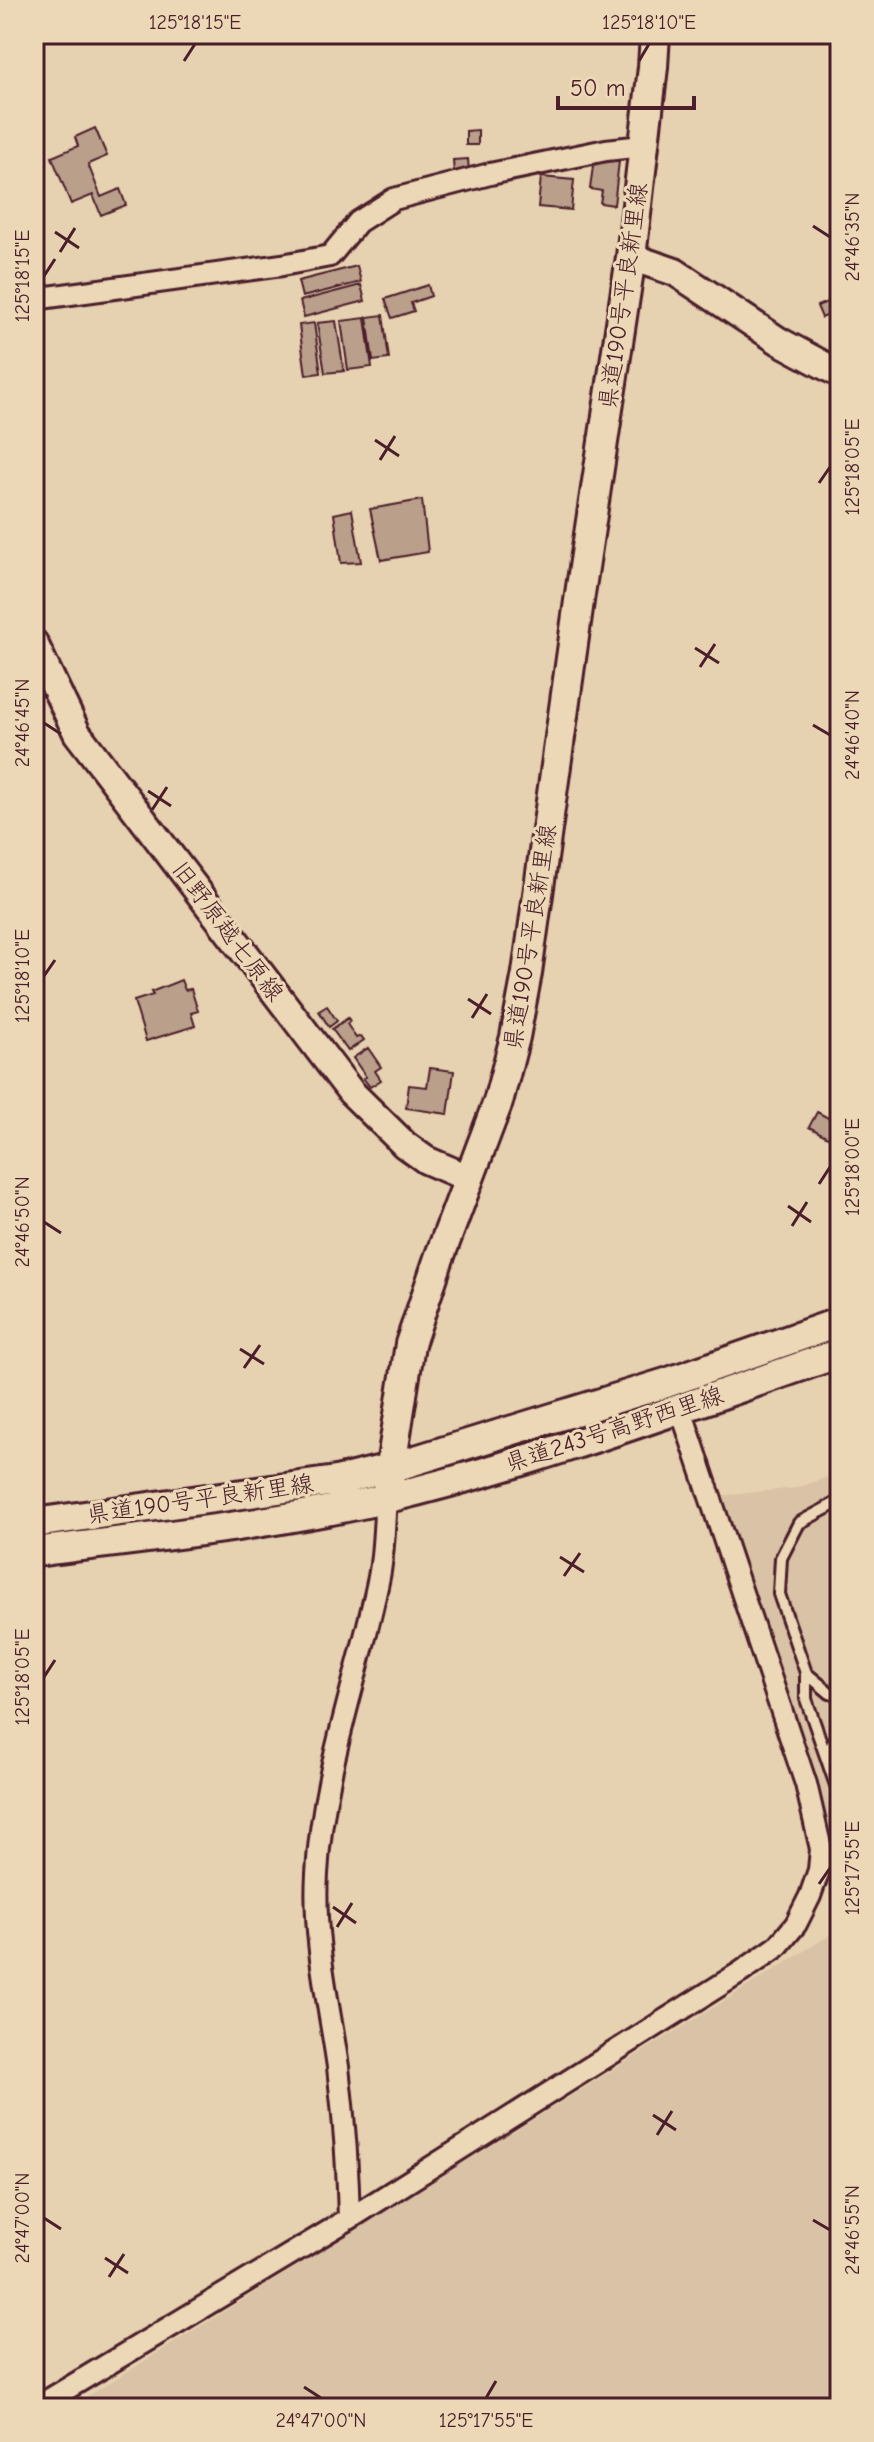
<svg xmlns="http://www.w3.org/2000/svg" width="874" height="2442" viewBox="0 0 874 2442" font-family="'Comic Neue','Klee One',sans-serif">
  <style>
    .built { fill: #d9c2a5 }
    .building { fill: #ba9f8b; stroke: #4a1f2b; stroke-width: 2 }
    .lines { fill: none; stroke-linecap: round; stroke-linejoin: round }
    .service-casing { stroke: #4a1f2b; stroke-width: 16 }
    .minor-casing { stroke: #4a1f2b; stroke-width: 26 }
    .tertiary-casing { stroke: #4a1f2b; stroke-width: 32 }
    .secondary-casing { stroke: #4a1f2b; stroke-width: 34 }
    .service { stroke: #ecd8b6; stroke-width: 10 }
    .minor { stroke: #ecd8b6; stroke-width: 20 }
    .tertiary { stroke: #ecd8b6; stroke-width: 26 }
    .secondary { stroke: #ecd8b6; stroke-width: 28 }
    .ticks { fill: none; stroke: #4a1f2b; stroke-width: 3 }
    .labels { text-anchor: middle; stroke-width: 6; stroke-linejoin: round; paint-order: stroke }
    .street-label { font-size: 24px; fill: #4a1f2b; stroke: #ecd8b6 }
    .neatline { fill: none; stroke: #4a1f2b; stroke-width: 3 }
    .ticks-label { font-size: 20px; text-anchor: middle; fill: #4a1f2b }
  </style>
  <rect width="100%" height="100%" fill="#e6d1b0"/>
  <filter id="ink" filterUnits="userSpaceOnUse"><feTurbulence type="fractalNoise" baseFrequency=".0125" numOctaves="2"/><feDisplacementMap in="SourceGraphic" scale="16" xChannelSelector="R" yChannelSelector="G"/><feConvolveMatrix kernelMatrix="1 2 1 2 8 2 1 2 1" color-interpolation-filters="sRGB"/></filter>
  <g filter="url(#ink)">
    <path class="built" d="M840,1473V1867L728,1515L720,1496L797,1488Z
      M840,1929V2408H69Z"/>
    <path class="building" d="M95,128L107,156L88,164L101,197L120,189L126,205L101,215L93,195L71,204L52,157L78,146L75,137Z
      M478,130V145H466V131Z
      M594,158L619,161L614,205L600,203L602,191L590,189Z
      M468,159L469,172L454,174L453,160Z
      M541,177L574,180L571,210L538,207Z
      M357,266L361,282L302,297L298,281Z
      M361,285L365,301L304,317L300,301Z
      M428,285L431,296L411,303L414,311L392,318L385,299Z
      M832,300L837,311L822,318L817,306Z
      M383,315L389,359L373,361L367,317Z
      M365,318L372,367L348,370L341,321Z
      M336,321L344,371L325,373L317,323Z
      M314,323L321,373L306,375L299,325Z
      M422,500L428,552L381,560L370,509Z
      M352,510L361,562L341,563L334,514Z
      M181,980L185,990L191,989L198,1011L191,1013L195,1026L146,1041L134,1001L153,995L151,992Z
      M327,1006L337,1021L329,1027L319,1011Z
      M348,1018L350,1021L347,1024L356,1038L361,1036L364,1040L348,1051L332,1029Z
      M368,1048L381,1067L375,1071L381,1080L370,1087L363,1078L366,1077L353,1058Z
      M430,1068L454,1071L448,1114L406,1108L409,1085L427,1087Z
      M817,1112L840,1124V1137L837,1142L809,1127Z"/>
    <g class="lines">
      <g class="service-casing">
        <path id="service" d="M840,1501L799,1523L781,1558L779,1594L806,1673L830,1693L840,1696
          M806,1673V1699L840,1797
          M830,1761L832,1745L840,1732"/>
      </g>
      <g class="minor-casing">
        <path id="minor" d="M34,299L282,265L330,256L358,222L394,199L490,174L606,150L643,146
          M349,2219C348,2168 344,2118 338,2067C329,2003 313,1939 317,1874C322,1772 359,1676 379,1577C384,1551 384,1524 386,1498
          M35,2408L349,2219L741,1972L777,1947L796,1924L810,1896L819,1870L821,1849L806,1784L680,1407"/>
      </g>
      <g class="tertiary-casing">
        <path id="tertiary" d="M631,257L675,272L779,341L840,374
          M34,643L77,733L351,1092L405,1145L426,1160L468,1178"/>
      </g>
      <g class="secondary-casing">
        <path id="secondary" d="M386,1498L410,1344L439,1258L498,1102L515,1037L527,973L580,594L631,257L653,67L655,34
          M34,1523L336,1481L390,1468L666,1383L840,1322
          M34,1552C152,1537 272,1525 388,1498C542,1461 691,1404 840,1353"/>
      </g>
      <use href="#service" class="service"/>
      <use href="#minor" class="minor"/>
      <use href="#tertiary" class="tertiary"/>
      <use href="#secondary" class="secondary"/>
    </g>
  </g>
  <path class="ticks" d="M184,61L195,44M639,61L649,44M813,226L830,237M55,232L79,248M60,252L75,228M44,276L55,259M375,440L399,456M380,460L395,436M819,483L830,467M695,648L719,663M700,667L715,644M44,723L61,734M813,725L830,735M148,791L171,806M152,810L167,787M44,976L55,960M468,999L491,1014M472,1018L487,994M819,1184L830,1167M788,1206L811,1222M44,1222L61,1233M792,1226L807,1202M240,1349L264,1364M244,1368L260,1345M560,1557L584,1572M564,1576L580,1553M44,1677L55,1660M819,1884L830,1868M333,1907L356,1923M337,1927L352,1903M653,2115L676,2130M657,2135L672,2111M44,2218L61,2229M813,2220L830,2230M105,2258L128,2273M109,2277L124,2254M304,2387L321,2398M486,2398L496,2381"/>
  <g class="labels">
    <g class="street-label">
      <text transform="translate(623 296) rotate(-82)" y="8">県道190号平良新里線</text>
      <text transform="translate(228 931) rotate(53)" y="8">旧野原越七原線</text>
      <text transform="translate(530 937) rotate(-81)" y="8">県道190号平良新里線</text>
      <text transform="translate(614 1429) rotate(-18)" y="8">県道243号高野西里線</text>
      <text transform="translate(200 1499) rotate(-8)" y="8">県道190号平良新里線</text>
    </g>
  </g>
  <rect width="874" height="2442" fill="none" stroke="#ecd8b6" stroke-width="88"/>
  <path d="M558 96v12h136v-12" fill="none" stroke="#4a1f2b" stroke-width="4"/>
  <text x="570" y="96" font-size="24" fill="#4a1f2b" stroke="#ecd8b6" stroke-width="6" paint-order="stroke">50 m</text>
  <rect x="44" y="44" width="786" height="2354" class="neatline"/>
  <g class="ticks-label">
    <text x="195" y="29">125°18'15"E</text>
    <text x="649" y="29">125°18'10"E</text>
    <text transform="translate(852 237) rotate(-90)" y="7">24°46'35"N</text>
    <text transform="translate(22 276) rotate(-90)" y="7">125°18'15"E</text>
    <text transform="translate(852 467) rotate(-90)" y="7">125°18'05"E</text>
    <text transform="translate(22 723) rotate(-90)" y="7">24°46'45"N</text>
    <text transform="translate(852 735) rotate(-90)" y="7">24°46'40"N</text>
    <text transform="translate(22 976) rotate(-90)" y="7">125°18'10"E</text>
    <text transform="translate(852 1167) rotate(-90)" y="7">125°18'00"E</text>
    <text transform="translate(22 1222) rotate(-90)" y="7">24°46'50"N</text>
    <text transform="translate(22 1677) rotate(-90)" y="7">125°18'05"E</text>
    <text transform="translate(852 1868) rotate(-90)" y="7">125°17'55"E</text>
    <text transform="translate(22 2218) rotate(-90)" y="7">24°47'00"N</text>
    <text transform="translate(852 2230) rotate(-90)" y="7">24°46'55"N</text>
    <text x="321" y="2427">24°47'00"N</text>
    <text x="486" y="2427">125°17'55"E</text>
  </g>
</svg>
